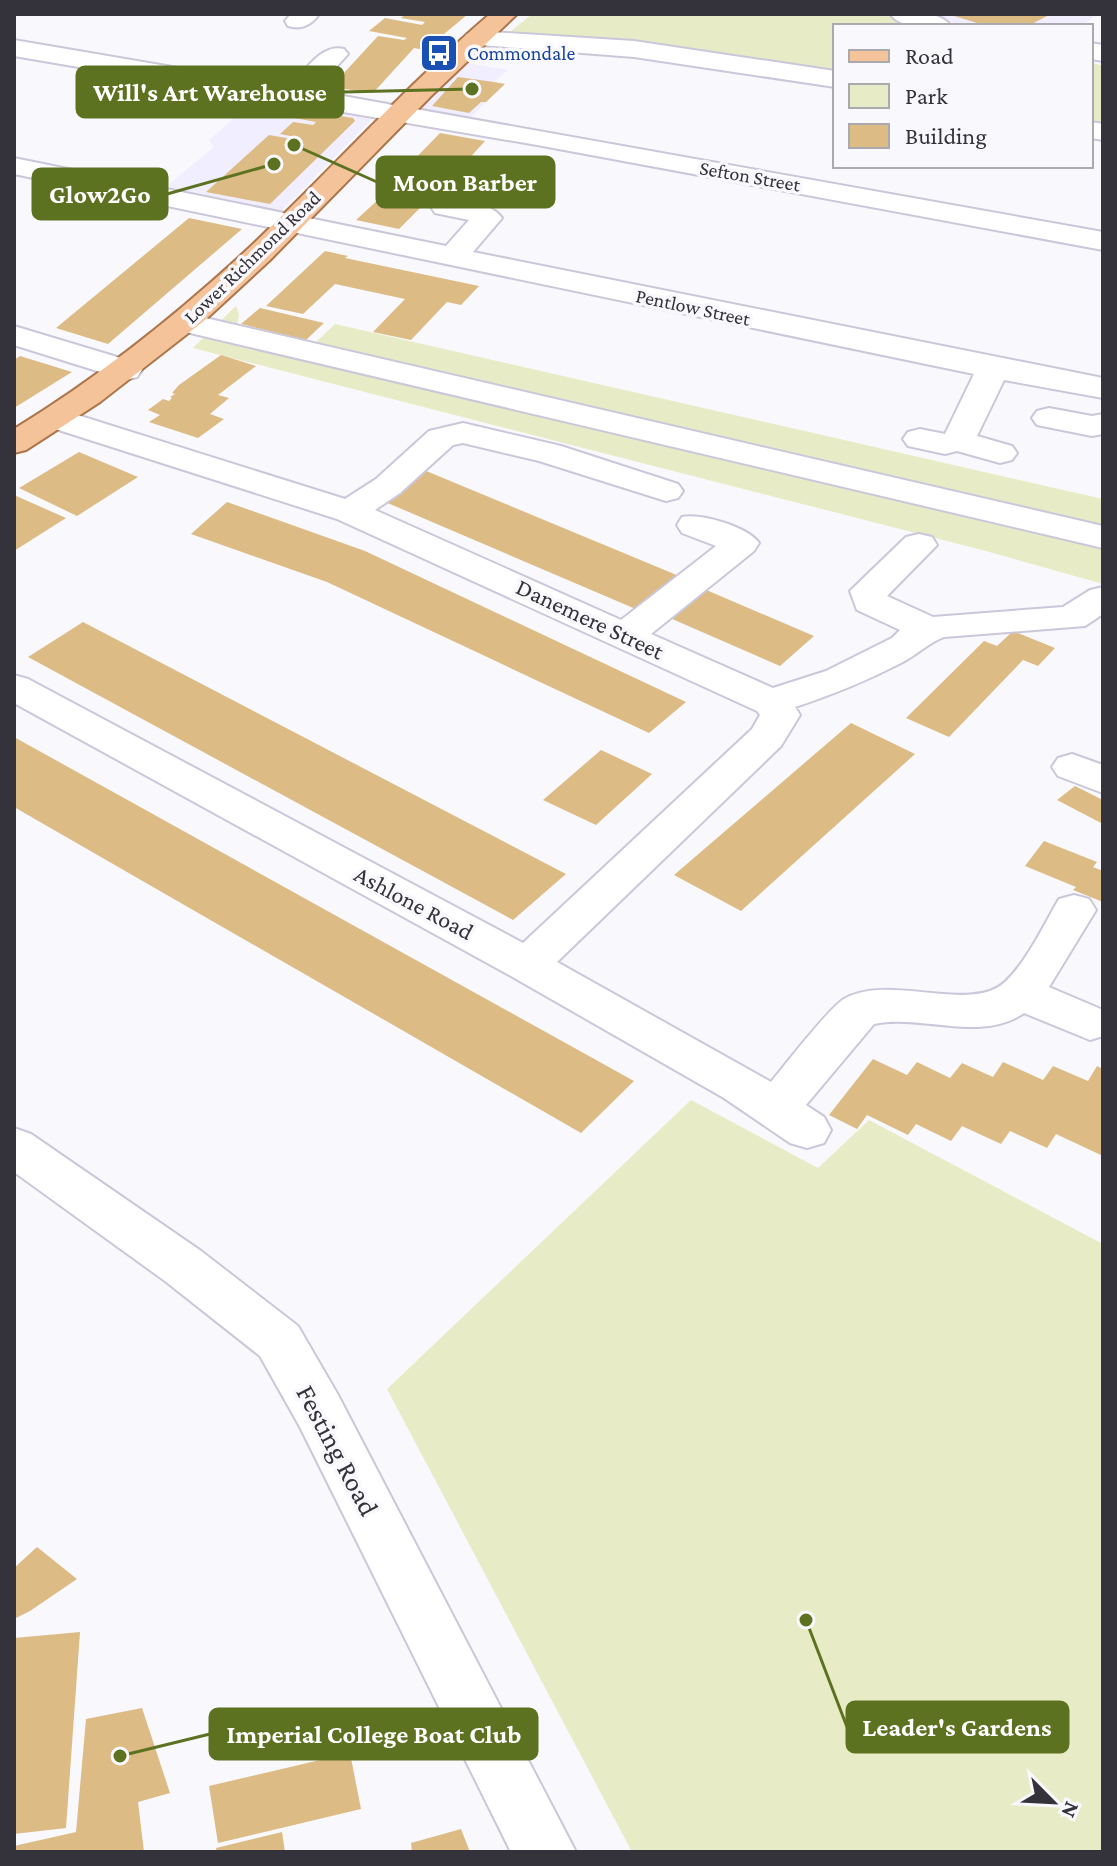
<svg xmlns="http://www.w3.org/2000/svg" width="1117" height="1866" viewBox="0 0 1117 1866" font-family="'Crimson Pro',serif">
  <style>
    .built { fill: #f1eeff }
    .green { fill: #e8ecc6 }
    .building { fill: #dcbb85 }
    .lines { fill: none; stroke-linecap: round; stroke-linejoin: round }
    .minor-casing { stroke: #cbc7db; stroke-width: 4 }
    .major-casing { stroke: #ac764c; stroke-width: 4 }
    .minor { fill: #fff; fill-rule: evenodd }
    .major { fill: #f4c39a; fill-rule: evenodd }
    .labels { text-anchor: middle; stroke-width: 7; stroke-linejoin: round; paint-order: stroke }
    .far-transit-label { font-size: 20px; fill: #164399; stroke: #f9f8fc; text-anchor: start }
    .far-street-label { font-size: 20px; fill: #34323a; stroke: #f9f8fc }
    .street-label { font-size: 24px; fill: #34323a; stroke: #f9f8fc }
    .near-street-label { font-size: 28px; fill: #34323a; stroke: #f9f8fc }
    .leader { fill: none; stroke: #5c7221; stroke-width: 3 }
    .callout-dot { fill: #5c7221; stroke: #f9f8fc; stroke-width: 3 }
    .callout { fill: #5c7221; stroke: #5c7221; stroke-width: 3 }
    .callout-label { font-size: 26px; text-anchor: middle; font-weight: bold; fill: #fff }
  </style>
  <rect width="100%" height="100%" fill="#f9f8fc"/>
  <path class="built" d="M882,14H1097L1082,26H916Z
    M462,62L508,70L494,82L505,84L470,118L423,110L420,106Z
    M258,97L365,116L371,120L280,212L271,213L171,190L169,184L214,147L209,140Z"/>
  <path class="green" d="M532,14H882L916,26H835V76L509,33Z
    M1091,62L1103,66V126L1091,124Z
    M236,306L239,314L237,326L315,343L335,324L1103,499V584L986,551L193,348Z
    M691,1100L818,1168L869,1120L1103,1244V1852H632L387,1389Z"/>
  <path class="building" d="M406,14H468L425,50L414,48L373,93L331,87L378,36L404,40L407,38L369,31L385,18L422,25L425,22L401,18Z
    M1051,14L1028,26H987L951,15Z
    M458,77L494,82L505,84L486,102H481L469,113L432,106Z
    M298,109L353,118L355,121L270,204L206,192L269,135L298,140L301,138L280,134L293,122L313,125L316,122L289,117Z
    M440,133L485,141L454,175L407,167Z
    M381,197L423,205L399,229L356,220Z
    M189,218L242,229L108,344L56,328Z
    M325,251L348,256L345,258L479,286L461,305L447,302L411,340L373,332L405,299L335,284L303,314L266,306Z
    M260,308L324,323L306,340L241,324Z
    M221,355L256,366L218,395L229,398L210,414L224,419L198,438L149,422L160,415L148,410L163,399L169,401L172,398L170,397L175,394L172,393L179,385Z
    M20,356L72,372L14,408V360Z
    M79,452L138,477L77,516L19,488Z
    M419,468L679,576L638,610L376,498Z
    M14,495L66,518L14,551Z
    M227,502L365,551L686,702L649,733L327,582L191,534Z
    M697,586L814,636L780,666L663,615Z
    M83,622L566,874L513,920L28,657Z
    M1013,631L1055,648L1038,666L1023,660L949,737L906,718L984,641L997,646Z
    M851,723L915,754L741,911L674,875Z
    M14,737L634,1081L581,1133L14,807Z
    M601,750L652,774L596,825L543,800Z
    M1075,786L1103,800V824L1057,800Z
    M1044,841L1097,862L1093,867L1103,871V902L1073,890L1076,887L1025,866Z
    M873,1059L907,1075L917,1062L950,1078L962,1063L993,1077L1003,1062L1043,1080L1053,1066L1088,1081L1097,1066L1103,1069V1156L1056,1134L1047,1148L1010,1131L1001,1144L962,1126L951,1141L916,1124L908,1135L867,1115L857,1129L829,1115Z
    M37,1547L77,1579L30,1611L14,1619V1568Z
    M80,1632L66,1828L14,1834V1638Z
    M142,1708L170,1793L138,1802L144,1852H14V1846L76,1832L86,1719Z
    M350,1753L361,1809L218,1843L209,1786Z
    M461,1829L470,1852H412L411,1843Z
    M282,1832L285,1852H217L216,1848Z"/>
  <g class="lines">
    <g class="minor-casing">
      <path id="minor" d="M291,14H319C312,25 301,30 288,26L285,21Z
        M890,14C909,14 938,9 951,26C932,26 903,31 890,14Z
        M476,31L634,41L835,71V87L634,57L467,44L463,39L467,34Z
        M14,40L290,87C304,72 321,43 344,49L348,54L315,91L1103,232V250L537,145L14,56Z
        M1091,43L1103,45V61L1091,59Z
        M1091,122L1103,124V140L1091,138Z
        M14,158L446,246L469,220L435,213L431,207L435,201C453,196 490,201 502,218L473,252L1103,378V398L1004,380L977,436L1012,446L1017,453L1012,460L1000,463L957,451L945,454L908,446L903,439L908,432L920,429L945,434L974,374L14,174Z
        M184,313L1103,526V548L173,329L168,322L173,315Z
        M14,326L137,363L142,370L137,377L126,380L14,345Z
        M55,408L345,499L376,479L429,431L463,423L561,446L678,484L683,491L678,498L666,501L539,461L463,443L453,445L400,493L375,510L621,620L716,546L682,533L677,525L682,517C701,513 748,527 759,543L754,551L651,634L773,688L826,671L892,638L900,630L857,610L850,591L906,537L919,534L932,537L937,545L887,596L933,617L1063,607L1090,590L1103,587V614L1085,626L944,637C928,643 917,655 901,663C866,681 832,695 795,707L800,715L781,746L557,962L771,1082C785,1065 829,1008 844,999C888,973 971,1014 1005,982C1028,960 1043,926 1059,899L1074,895L1089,899L1096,910L1049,987L1103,1010V1036L1090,1040L1024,1013C980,1043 922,1014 874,1024L806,1105L824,1117L831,1130L824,1143L807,1148L790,1143L724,1098L511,976L14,703V675L28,679L523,943L752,729L760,715L757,711L337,519L43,425L38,418L43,411Z
        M1049,408L1092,416L1103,414V434L1092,436L1037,425L1032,418L1037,411Z
        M1072,754L1103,765V793L1058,776L1052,767L1058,758Z
        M14,1128L31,1134L201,1251L298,1326L338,1395L576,1852H511L300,1427L260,1356L165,1281L14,1172Z"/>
    </g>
    <g class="major-casing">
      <path id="major" d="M490,14H517L431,96L270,260L205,320L100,402L26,450L14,453V429C99,377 177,315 250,247C331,170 405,87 490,14Z"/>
    </g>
    <use href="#minor" class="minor"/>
    <use href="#major" class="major"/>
  </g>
  <defs>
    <g id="bus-square" transform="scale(2)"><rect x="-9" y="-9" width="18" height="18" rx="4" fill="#1a4fb4" stroke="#f9f8fc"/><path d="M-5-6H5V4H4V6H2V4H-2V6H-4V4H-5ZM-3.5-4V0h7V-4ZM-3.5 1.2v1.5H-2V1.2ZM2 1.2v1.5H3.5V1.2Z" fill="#fff"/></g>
  </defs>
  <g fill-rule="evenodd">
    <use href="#bus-square" x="439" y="53"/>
  </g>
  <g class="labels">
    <g class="far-transit-label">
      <text x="467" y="60">Commondale</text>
    </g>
    <g class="far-street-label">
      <text transform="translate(750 176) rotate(10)" y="7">Sefton Street</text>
      <text transform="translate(252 257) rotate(-44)" y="7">Lower Richmond Road</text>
      <text transform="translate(693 307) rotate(12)" y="7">Pentlow Street</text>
    </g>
    <g class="street-label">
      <text transform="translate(590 619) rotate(25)" y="8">Danemere Street</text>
      <text transform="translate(414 903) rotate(28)" y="8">Ashlone Road</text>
    </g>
    <g class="near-street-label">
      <text transform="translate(338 1450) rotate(62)" y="10">Festing Road</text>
    </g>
  </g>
  <path class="leader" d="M472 89L343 92M294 145L377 182M274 164L167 194M806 1620L847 1727M120 1756L210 1734"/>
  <g class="callout-dot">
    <circle cx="472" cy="89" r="8"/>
    <circle cx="294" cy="145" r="8"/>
    <circle cx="274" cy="164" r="8"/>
    <circle cx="806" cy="1620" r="8"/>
    <circle cx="120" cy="1756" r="8"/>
  </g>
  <g class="callout">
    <rect x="77" y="67" width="266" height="50" rx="8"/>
    <rect x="377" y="157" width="177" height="50" rx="8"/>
    <rect x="33" y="169" width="134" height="50" rx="8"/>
    <rect x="847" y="1702" width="221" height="50" rx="8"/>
    <rect x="210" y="1709" width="327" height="50" rx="8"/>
  </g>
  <g class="callout-label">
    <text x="210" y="101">Will's Art Warehouse</text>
    <text x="465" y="191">Moon Barber</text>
    <text x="100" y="203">Glow2Go</text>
    <text x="957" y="1736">Leader's Gardens</text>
    <text x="374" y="1743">Imperial College Boat Club</text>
  </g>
  <rect width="1117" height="1866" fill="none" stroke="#34323a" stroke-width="32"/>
  <rect x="833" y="24" width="260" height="144" fill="#f9f8fc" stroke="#aaa9ae" stroke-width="2"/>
  <rect x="849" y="50" width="40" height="12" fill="#f4c39a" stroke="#aaa9ae" stroke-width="2"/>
  <text x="905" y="64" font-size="24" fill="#34323a">Road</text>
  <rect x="849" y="84" width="40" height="24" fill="#e8ecc6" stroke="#aaa9ae" stroke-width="2"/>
  <text x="905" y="104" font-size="24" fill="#34323a">Park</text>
  <rect x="849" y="124" width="40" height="24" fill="#dcbb85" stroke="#aaa9ae" stroke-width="2"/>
  <text x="905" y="144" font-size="24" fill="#34323a">Building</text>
  <g transform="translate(1053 1802) rotate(114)" stroke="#f9f8fc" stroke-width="6" paint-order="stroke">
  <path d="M0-6L14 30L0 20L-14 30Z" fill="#34323a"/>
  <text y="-12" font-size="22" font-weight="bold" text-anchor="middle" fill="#34323a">N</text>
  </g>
</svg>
